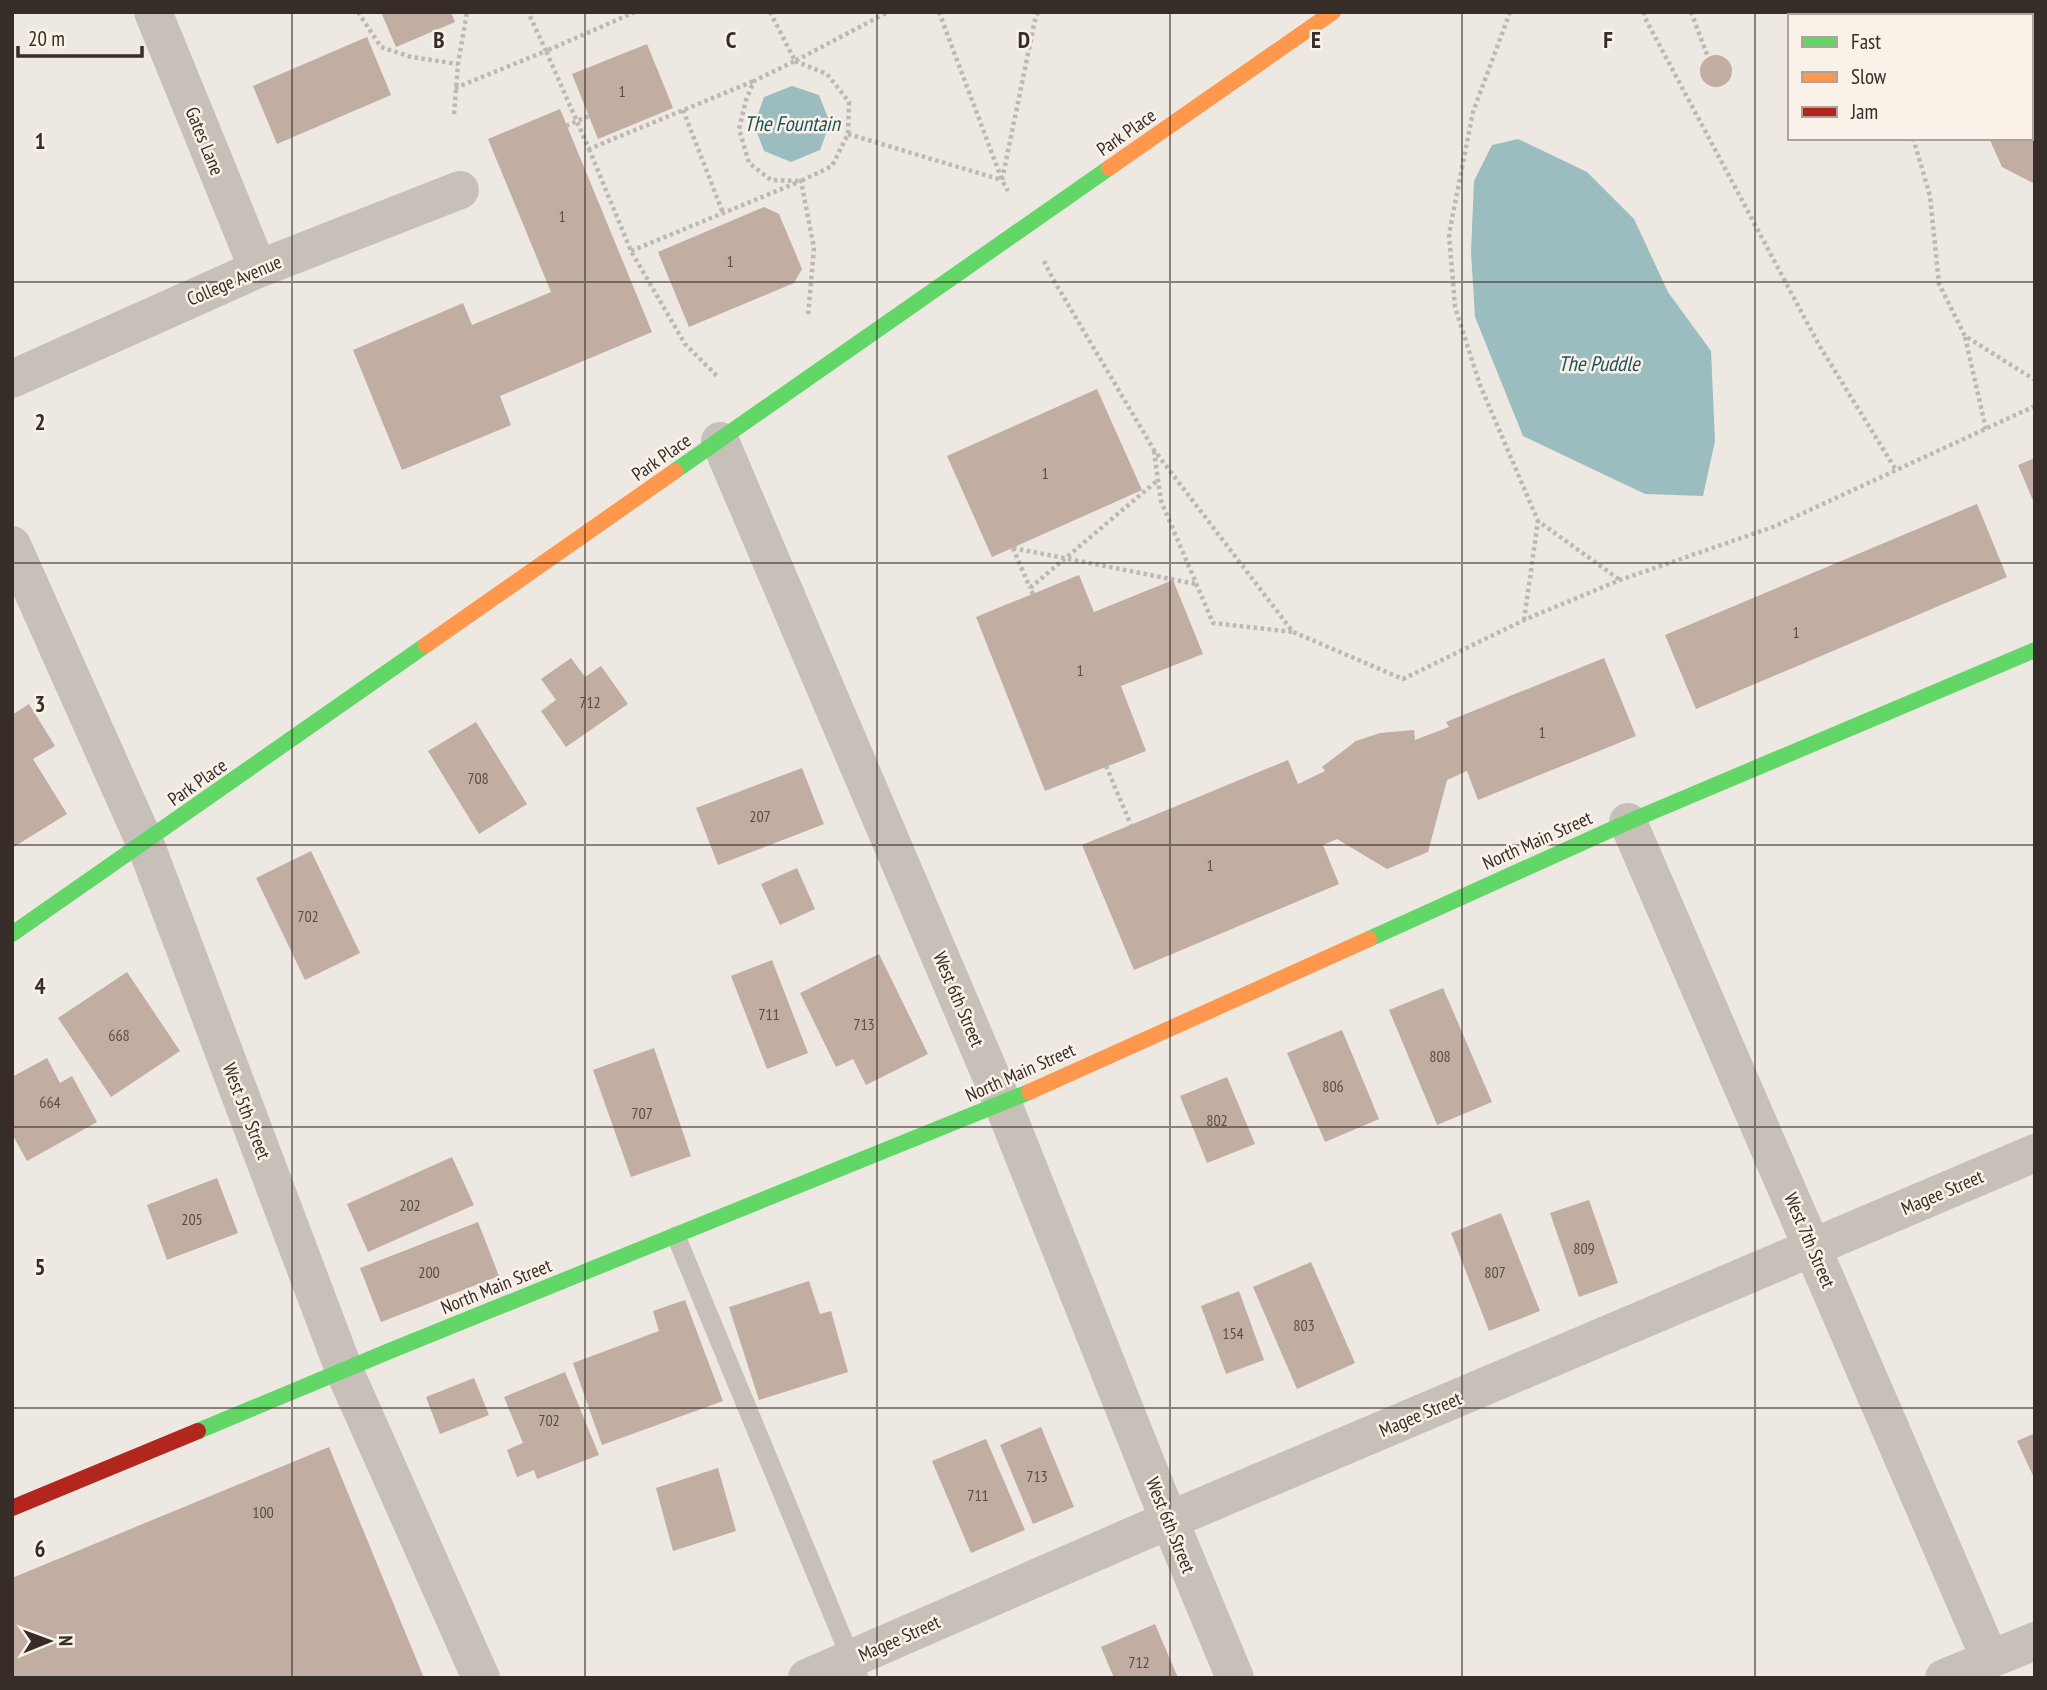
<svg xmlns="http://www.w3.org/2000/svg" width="2047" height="1690" viewBox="0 0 2047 1690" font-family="'PT Sans Narrow',sans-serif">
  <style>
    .water { fill: #9cbdbf }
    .building { fill: #c1ada2 }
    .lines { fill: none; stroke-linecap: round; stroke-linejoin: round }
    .path { stroke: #beb8b2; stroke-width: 4.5; stroke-dasharray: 3.5 3.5; stroke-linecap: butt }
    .lane { stroke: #c6c0b9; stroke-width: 19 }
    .street { stroke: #c6c0b9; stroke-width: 38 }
    .fast { stroke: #63d668; stroke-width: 16 }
    .slow { stroke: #ff974d; stroke-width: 16 }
    .jam { stroke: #b3261e; stroke-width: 16 }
    .path-bridge { stroke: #beb8b2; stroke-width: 4.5; stroke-dasharray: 3.5 3.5; stroke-linecap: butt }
    .grid { fill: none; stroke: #372d28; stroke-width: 2; stroke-opacity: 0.55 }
    .labels { text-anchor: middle; stroke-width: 5; stroke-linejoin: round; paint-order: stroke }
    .number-label { font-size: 16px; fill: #5a4d46 }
    .street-label { font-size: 19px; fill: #372d28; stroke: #faf2e8 }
    .water-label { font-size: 21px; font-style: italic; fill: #1d5259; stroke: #faf2e8 }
    .grid-label { font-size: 23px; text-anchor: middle; font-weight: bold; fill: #372d28; stroke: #faf2e8; stroke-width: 5; stroke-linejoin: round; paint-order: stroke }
  </style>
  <rect width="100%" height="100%" fill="#ede8e1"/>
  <path class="water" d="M792,86L819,95L830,123L820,150L791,162L764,151L754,125L764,97Z
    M1518,139L1587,172L1634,219L1668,292L1711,351L1715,441L1703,496L1645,494L1523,436L1475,317L1471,252L1474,181L1492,145Z"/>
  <path class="building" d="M381,12H451L455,22L396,47Z
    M1960,12H2035V184L2002,167L1989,138H2031V16H1961Z
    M367,37L391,95L277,144L253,86Z
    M647,44L673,108L598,139L572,74Z
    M1700 71a16 16 0 1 1 32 0a16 16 0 1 1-32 0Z
    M560,109L652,332L500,396L511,425L402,470L353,350L463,303L472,325L551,292L488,139Z
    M764,207L779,214L802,269L794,283L689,327L658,252Z
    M1097,389L1142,490L992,557L947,456Z
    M2035,458V505L2018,465Z
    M1977,504L2007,577L1696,709L1665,635Z
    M1079,575L1094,612L1173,580L1203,654L1121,686L1146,751L1045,791L976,617Z
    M571,658L585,677L601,666L628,704L566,747L541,711L556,700L541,679Z
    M1604,658L1636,736L1478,800L1467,771L1447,780L1428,852L1387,869L1337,839L1323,845L1339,884L1134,970L1082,845L1288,760L1298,784L1325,771L1322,767L1356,741L1380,733L1414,730L1415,740L1449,727L1446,722Z
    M29,704L55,746L33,759L67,814L12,848V715Z
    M476,722L527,804L479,834L428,751Z
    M802,768L824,824L718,865L696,808Z
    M311,851L360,953L305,980L256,878Z
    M797,868L815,909L780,925L761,884Z
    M879,954L928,1054L866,1085L853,1059L836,1067L800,993Z
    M772,960L808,1053L767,1069L731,976Z
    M127,972L180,1051L111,1097L58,1018Z
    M1443,988L1492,1102L1437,1125L1389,1010Z
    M1342,1030L1379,1119L1325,1142L1287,1053Z
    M654,1048L691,1156L631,1177L593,1070Z
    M47,1058L60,1083L72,1076L97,1122L27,1161L12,1134V1077Z
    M1227,1077L1255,1144L1207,1163L1180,1096Z
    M452,1157L474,1205L368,1252L347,1204Z
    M217,1178L238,1233L167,1260L147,1205Z
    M1589,1200L1618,1283L1579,1297L1550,1213Z
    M1501,1213L1540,1311L1489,1331L1451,1233Z
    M478,1222L499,1276L381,1322L360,1268Z
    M1311,1262L1355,1363L1297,1389L1253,1287Z
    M809,1281L820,1314L831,1311L848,1372L759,1400L729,1307Z
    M1239,1291L1264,1360L1226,1374L1201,1306Z
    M685,1300L723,1401L602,1445L573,1363L659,1331L653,1311Z
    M565,1372L599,1455L537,1479L534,1470L517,1477L507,1450L523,1443L504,1397Z
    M474,1378L489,1415L440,1434L426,1397Z
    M1041,1427L1074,1507L1033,1524L1000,1445Z
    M2035,1433V1480L2017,1441Z
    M986,1439L1025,1530L971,1553L932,1461Z
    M329,1447L424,1678H12V1578Z
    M718,1468L736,1531L673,1551L656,1488Z
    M1155,1624L1178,1678H1114L1101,1647Z"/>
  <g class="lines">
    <path class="path" d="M358,12L381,47L411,57L458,64
      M635,12L546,51L589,149L754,81
      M770,12L795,61L888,12
      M939,12L1002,180L1008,191
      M1510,12L1473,112L1449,234L1455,307L1480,385L1538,521L1620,580
      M1644,12V16L1819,345L1896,470
      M1691,12L1708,57
      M1854,12L1856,16
      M795,61L827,74L849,102L848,134L832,166L801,181L771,180L749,163L739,129L746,100L754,81Z
      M455,88L546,51L528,12
      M683,110L723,213
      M454,114L458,64L467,12
      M848,134L1002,180L1035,20L1038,12
      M1913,138L1930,196L1939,284L1965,336L2035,380
      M589,149L631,251L685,344L719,378
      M631,251L801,181L814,248L808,316
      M1044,261L1053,279L1154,450L1293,632L1403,679L1524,620L1620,580L1773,527L2035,406
      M1965,337L1986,429
      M1154,451L1161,501L1213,623L1293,632
      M1013,548L1196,584
      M1013,548L1030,588
      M1033,594L1030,588L1158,480
      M1524,620L1538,521
      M1106,766L1131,825"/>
    <path class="lane" d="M676,1236L859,1678"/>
    <path class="street" d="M153,12L258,269
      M12,379L258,269L460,190
      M720,441L1003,1104L1156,1488L1235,1678
      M12,545L145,843L344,1370L481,1678
      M1628,822L1990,1659
      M807,1678L1137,1534L2035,1153
      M1944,1678L2035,1641"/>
    <path class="fast" d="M675,471L1109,168
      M12,934L426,645
      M1369,939L1628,822L2035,650
      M198,1431L392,1350L1029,1092"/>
    <path class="slow" d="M1109,168L1333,12
      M426,645L675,471
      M1029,1092L1369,939"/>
    <path class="jam" d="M12,1508L198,1431"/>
    <path class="path-bridge" d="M566,126L589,116"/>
  </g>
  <path class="grid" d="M292,12V1678M585,12V1678M877,12V1678M1170,12V1678M1462,12V1678M1755,12V1678M12,282H2035M12,563H2035M12,845H2035M12,1127H2035M12,1408H2035"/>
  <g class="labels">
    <g class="number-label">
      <text x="622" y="97">1</text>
      <text x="562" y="222">1</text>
      <text x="730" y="267">1</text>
      <text x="1045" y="479">1</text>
      <text x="1796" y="638">1</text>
      <text x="1080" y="676">1</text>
      <text x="590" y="708">712</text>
      <text x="1542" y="738">1</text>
      <text x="478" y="784">708</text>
      <text x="760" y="822">207</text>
      <text x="1210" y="871">1</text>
      <text x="308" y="922">702</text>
      <text x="769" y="1020">711</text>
      <text x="864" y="1030">713</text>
      <text x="119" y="1041">668</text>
      <text x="1440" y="1062">808</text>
      <text x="1333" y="1092">806</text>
      <text x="50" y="1108">664</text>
      <text x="642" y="1119">707</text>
      <text x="1217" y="1126">802</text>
      <text x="410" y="1211">202</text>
      <text x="192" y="1225">205</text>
      <text x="1584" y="1254">809</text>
      <text x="429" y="1278">200</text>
      <text x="1495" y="1278">807</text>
      <text x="1304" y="1331">803</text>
      <text x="1233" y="1339">154</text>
      <text x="549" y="1426">702</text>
      <text x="1037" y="1482">713</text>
      <text x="978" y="1501">711</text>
      <text x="263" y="1518">100</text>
      <text x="1139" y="1668">712</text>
    </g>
    <g class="street-label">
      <text transform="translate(1126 132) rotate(-35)" y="7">Park Place</text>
      <text transform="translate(205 141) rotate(68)" y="7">Gates Lane</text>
      <text transform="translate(234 280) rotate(-23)" y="7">College Avenue</text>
      <text transform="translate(661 457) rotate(-35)" y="7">Park Place</text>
      <text transform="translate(197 782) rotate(-35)" y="7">Park Place</text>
      <text transform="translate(1537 840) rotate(-24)" y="7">North Main Street</text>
      <text transform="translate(959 999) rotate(67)" y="7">West 6th Street</text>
      <text transform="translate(1020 1072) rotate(-24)" y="7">North Main Street</text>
      <text transform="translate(247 1111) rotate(69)" y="7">West 5th Street</text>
      <text transform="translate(1942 1192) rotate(-23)" y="7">Magee Street</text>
      <text transform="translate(1810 1240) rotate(67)" y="7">West 7th Street</text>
      <text transform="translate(496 1286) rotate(-22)" y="7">North Main Street</text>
      <text transform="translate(1420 1414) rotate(-23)" y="7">Magee Street</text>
      <text transform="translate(1171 1525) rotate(68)" y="7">West 6th Street</text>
      <text transform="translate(899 1638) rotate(-24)" y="7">Magee Street</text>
    </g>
    <g class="water-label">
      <text x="792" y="131">The Fountain</text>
      <text x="1599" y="371">The Puddle</text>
    </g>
  </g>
  <g class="grid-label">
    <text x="439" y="48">B</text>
    <text x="731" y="48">C</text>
    <text x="1024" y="48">D</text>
    <text x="1316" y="48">E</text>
    <text x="1608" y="48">F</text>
    <text x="40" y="149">1</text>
    <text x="40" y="430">2</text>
    <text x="40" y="712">3</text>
    <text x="40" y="994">4</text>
    <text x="40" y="1275">5</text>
    <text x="40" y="1557">6</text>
  </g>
  <rect width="2047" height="1690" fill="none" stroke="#372d28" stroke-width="28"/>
  <rect x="1788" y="14" width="245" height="126" fill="#faf2e8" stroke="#aca39b" stroke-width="2"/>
  <rect x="1802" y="37" width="35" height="10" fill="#63d668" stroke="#aca39b" stroke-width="2"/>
  <text x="1851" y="49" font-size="21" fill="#372d28">Fast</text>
  <rect x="1802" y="72" width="35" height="10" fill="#ff974d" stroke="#aca39b" stroke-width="2"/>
  <text x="1851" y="84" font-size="21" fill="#372d28">Slow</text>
  <rect x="1802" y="107" width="35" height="10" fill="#b3261e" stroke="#aca39b" stroke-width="2"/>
  <text x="1851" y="119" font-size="21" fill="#372d28">Jam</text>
  <g transform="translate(49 1641) rotate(89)" stroke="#faf2e8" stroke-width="5" paint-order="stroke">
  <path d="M0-5L12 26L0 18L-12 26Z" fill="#372d28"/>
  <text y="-10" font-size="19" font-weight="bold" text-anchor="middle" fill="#372d28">N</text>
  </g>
  <path d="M18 46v10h124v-10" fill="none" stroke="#372d28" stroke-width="3.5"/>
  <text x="28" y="46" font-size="21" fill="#372d28" stroke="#faf2e8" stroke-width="5" paint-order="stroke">20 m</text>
</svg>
